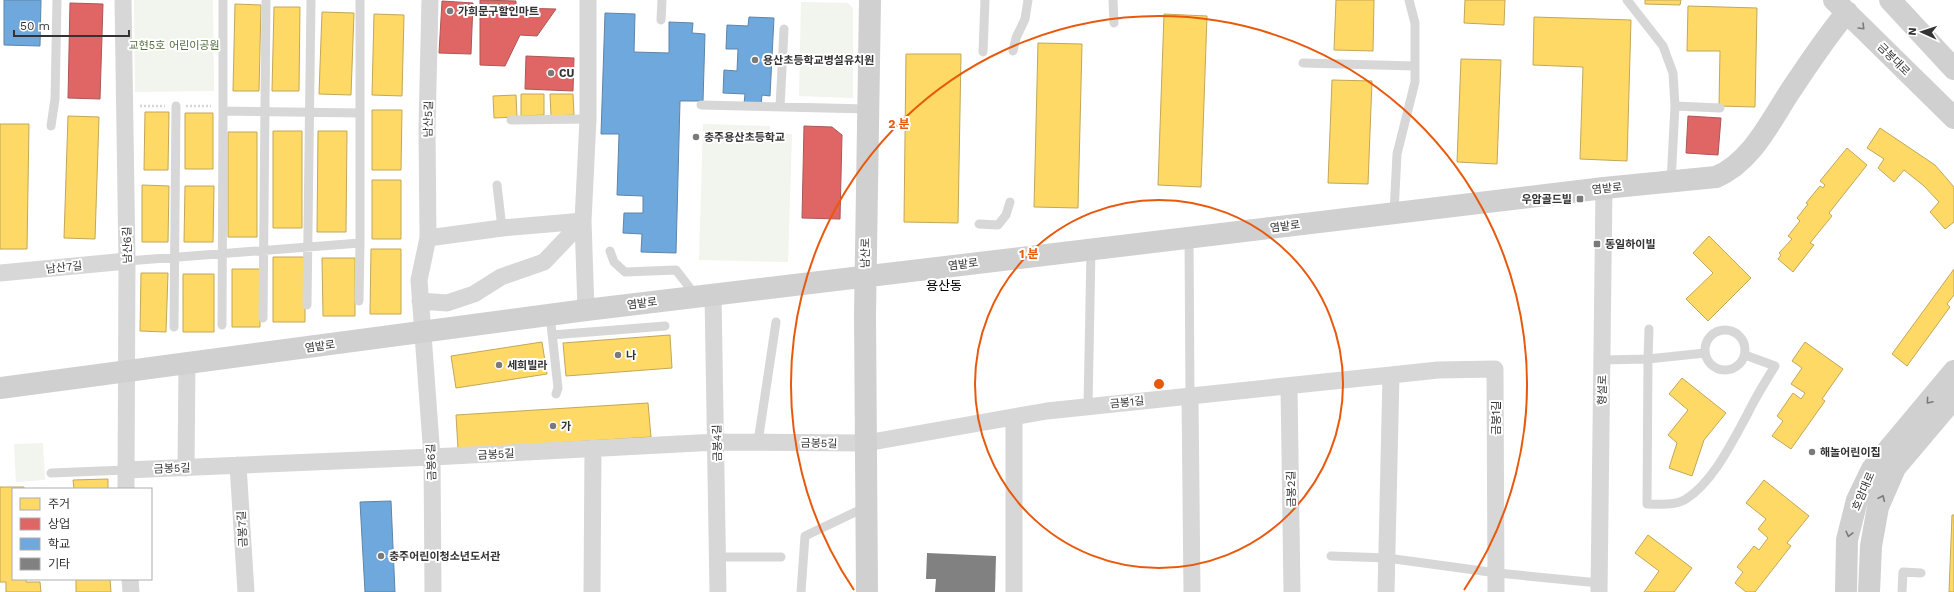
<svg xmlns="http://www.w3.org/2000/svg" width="1954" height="592" viewBox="0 0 1954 592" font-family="'Work Sans','Noto Sans KR',sans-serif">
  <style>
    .green { fill: #f1f5ed }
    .homes { fill: #ffd966; stroke: #c2a757 }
    .shops { fill: #e06666; stroke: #ac5757 }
    .schools { fill: #6fa8dc; stroke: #5d85a9 }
    .building { fill: #818181 }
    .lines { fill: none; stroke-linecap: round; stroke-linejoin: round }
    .path { stroke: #d6d6d6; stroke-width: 2.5; stroke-dasharray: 2 2; stroke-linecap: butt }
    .lane { stroke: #d7d7d7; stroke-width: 9 }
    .street { stroke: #d7d7d7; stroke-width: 17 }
    .secondary { stroke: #d0d0d0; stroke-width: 22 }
    .oneway { stroke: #7a7a7a }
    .ring { fill: none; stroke: #e8590c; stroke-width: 2 }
    .poi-dot { fill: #7a7a7a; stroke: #fff; stroke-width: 1.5 }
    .labels { text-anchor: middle; stroke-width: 4; stroke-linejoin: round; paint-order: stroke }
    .poi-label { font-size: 11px; font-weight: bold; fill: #333; stroke: #fff; text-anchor: start }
    .park-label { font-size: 11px; fill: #56703f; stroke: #fff }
    .street-label { font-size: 11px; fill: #333; stroke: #fff }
    .quarter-label { font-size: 13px; fill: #000; stroke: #fff }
    .centre { fill: #e8590c; stroke: #fff; stroke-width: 2 }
    .ring-label { font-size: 12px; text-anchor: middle; font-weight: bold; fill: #e8590c; stroke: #fff; stroke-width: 4; stroke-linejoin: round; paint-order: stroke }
  </style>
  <rect width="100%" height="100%" fill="#fff"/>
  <path class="green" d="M134,0H213L214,91L135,92Z
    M801,2L848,3L853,8V98L799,96Z
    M703,124L770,126V133L792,134L788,262L699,260Z
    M43,443L45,480L16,482L14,444Z"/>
  <path class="homes" d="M1336,0H1374L1373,51L1334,50Z
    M1465,0H1505L1504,25L1464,23Z
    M1645,0H1681L1680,5L1645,4Z
    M235,4L261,5L259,91H233Z
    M1688,6L1757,8L1755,107L1719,106L1720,51H1687Z
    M274,7H300L299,91H272Z
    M322,12L354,13L351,95L319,94Z
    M374,14L404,15L402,96L372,95Z
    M1164,14L1207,16L1201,187L1158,185Z
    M1534,17L1631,20L1627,161L1580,159L1583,67L1533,65Z
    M1038,43L1082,44L1078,208L1034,207Z
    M906,54H961L958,223L904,222Z
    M1461,59L1501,60L1497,164L1457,162Z
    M1332,80L1372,81L1368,184L1328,183Z
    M521,94H544V115L521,116Z
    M550,94H573L574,115L551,116Z
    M516,95L517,117L494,118L493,96Z
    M372,110H402L401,170H372Z
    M145,112H169L168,170H144Z
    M185,113H213V169H185Z
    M68,116L99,117L95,239L64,238Z
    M0,124H29L27,249H0Z
    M1880,128L1935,165L1954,187V222L1945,229L1930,212L1939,202L1924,186L1904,170L1894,182L1878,168L1884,159L1867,148Z
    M273,131H302V228H273Z
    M318,131H347L346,232H317Z
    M228,132H257V237H228Z
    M1847,148L1867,165L1829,213L1832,216L1810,243L1814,245L1793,272L1778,259L1781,255L1779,253L1792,239L1788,236L1800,221L1797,218L1808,204L1806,203L1820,186L1823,188L1825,185L1820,181Z
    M372,180H401V239H372Z
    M142,185L169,186L168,242H142Z
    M185,186H214L213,242H184Z
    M1709,236L1751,278L1708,321L1686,299L1713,273L1693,253Z
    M371,249H401V314H370Z
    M273,257H305V322H273Z
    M322,258H355V316H323Z
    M232,269H260V327H232Z
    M1954,269V295L1947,304L1950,307L1907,366L1892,354Z
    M141,273H168L166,332L140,331Z
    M183,274H214V332H183Z
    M670,335L672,368L566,376L563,343Z
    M542,342L547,374L456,388L451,356Z
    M1805,342L1843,369L1822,399L1825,401L1791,449L1772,436L1783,421L1777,416L1793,393L1801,399L1805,393L1791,384L1802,368L1792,361Z
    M1682,378L1726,413L1704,440L1692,476L1669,468L1677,443L1668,435L1688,410L1669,394Z
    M648,403L651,437L458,449L456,415Z
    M108,479V489H74L73,480Z
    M1764,480L1809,516L1787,543L1791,546L1755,592H1746L1735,583L1743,572L1737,567L1754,546L1759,550L1768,538L1758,529L1766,519L1746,503Z
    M0,487H24V489H13V579H26V582H40L41,592H6V582H0Z
    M1952,515H1954V592H1949Z
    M1648,535L1692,568L1674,592H1644L1659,571L1635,553Z
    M76,579H110L111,592H76Z"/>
  <path class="shops" d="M480,0L516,1V8L556,9L537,36L520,35L505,66L480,65Z
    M442,1L473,3L471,54L439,53Z
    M70,3L103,4L100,99L68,98Z
    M526,56L574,58L573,91L525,89Z
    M1688,116L1721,118L1718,155L1686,153Z
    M804,126L832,127L842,135L840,219L802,218Z"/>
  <path class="schools" d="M4,0H41L40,46L4,45Z
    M605,13L635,14L634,52L669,53V22L693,23L692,33L705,34L703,101H680L676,253L641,252L642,234L623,233L624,213H643V196L617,195L619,134H601Z
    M749,17L774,18L770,96L762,95L761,105L744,104L745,94L723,93L724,70L737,71L738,49H726L727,25L748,26Z
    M391,501L395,592H365L360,502Z"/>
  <path class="building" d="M927,553L996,556L995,592H935L936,579H926Z"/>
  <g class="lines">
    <path class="path" d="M140,106H165
      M186,106H211"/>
    <path class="lane" d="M360,0V113
      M1113,0L1114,23
      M1627,0L1663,46L1673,73L1675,106
      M661,20L662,0
      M1013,51L1016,38L1025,19L1028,0
      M983,52L985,0
      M1303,63L1415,66
      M701,105L868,109
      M780,107L784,29
      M511,120L588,119
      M51,126L55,99L57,0
      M1671,182L1675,106L1720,108
      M497,185L502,228
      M1394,213L1397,154L1415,82V23L1409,0
      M979,224L998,225L1006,215L1010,202
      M1189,238L1190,396
      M610,251L614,262L625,272L676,270L696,296
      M127,261L360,243V113L223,111V0
      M359,301L360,243
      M307,305L311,0
      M550,315L558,388L556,394
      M263,318L266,0
      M222,325L223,111
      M174,327L176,106
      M1649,329L1648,359L1705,353
      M1705 350a20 20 0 1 1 40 0a20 20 0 1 1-40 0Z
      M552,335L665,326
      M1602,360L1648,359L1647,504C1660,504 1675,506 1686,499C1713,482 1732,442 1747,415C1755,398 1765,382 1775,366L1745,355
      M1088,406L1091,250
      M758,442L776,322
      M51,473L126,470
      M1331,556L1387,558L1497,573L1599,583
      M718,557H781
      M801,592L805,536L866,507
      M1902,592L1903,572L1921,573"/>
    <path class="street" d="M123,0L127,261L126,489
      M430,0L427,128L428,238L419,280L432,457L433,592
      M428,238L502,228L583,221
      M0,273L127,261
      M713,295L718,592
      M420,301L447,303L474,294L501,277L544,262L583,221
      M586,310L583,221L588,119V0
      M1391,375L1438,370L1495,369L1496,592
      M1289,386L1292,592
      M1190,396L1192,592
      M238,465L246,592
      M186,468L187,363
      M126,470L432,457L717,442L866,443L1047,411L1391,375L1386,592
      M130,579L131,592
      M592,592L593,448
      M1014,592V417
      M1599,592L1604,188"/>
    <path class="secondary" d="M1834,0L1954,118
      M1890,0L1954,69
      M0,388L586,310L1604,188L1716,177C1752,162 1771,120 1791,90C1809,63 1826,37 1847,12
      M867,592L865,315L870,0
      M1846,592L1847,540L1857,500L1872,469L1954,371
      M1869,592L1871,546L1878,507L1895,468L1954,398"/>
  </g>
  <defs><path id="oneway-chevron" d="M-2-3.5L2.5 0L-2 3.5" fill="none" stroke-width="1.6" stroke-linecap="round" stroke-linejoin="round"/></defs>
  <g class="oneway">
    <use href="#oneway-chevron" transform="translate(1862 27) rotate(45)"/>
    <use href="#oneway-chevron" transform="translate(1929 401) rotate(130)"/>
    <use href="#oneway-chevron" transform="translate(1882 498) rotate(-66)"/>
    <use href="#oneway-chevron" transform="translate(1849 534) rotate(104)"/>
  </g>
  <g class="ring">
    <circle cx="1159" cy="384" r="184"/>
    <path d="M854 590A368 368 0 1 1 1464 590"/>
  </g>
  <g class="poi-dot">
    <circle cx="450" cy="11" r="4"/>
    <circle cx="755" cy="60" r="4"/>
    <circle cx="551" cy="73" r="4"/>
    <circle cx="696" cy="137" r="4"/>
    <rect x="1576" y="195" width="8" height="8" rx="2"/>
    <rect x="1593" y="240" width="8" height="8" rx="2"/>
    <circle cx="618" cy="355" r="4"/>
    <circle cx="499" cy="365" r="4"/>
    <circle cx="553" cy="426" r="4"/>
    <circle cx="1812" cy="452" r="4"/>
    <circle cx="381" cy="556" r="4"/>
  </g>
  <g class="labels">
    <g class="poi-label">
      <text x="458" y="15">가희문구할인마트</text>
      <text x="763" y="64">용산초등학교병설유치원</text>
      <text x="559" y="77">CU</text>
      <text x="704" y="141">충주용산초등학교</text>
      <text x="1572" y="203" text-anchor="end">우암골드빌</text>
      <text x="1605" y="248">동일하이빌</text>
      <text x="626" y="359">나</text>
      <text x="507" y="369">세희빌라</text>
      <text x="561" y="430">가</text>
      <text x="1820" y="456">해놀어린이집</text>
      <text x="389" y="560">충주어린이청소년도서관</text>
    </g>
    <g class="park-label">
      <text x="174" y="49">교현5호 어린이공원</text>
    </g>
    <g class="street-label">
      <text transform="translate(1894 59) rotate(45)" y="4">금봉대로</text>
      <text transform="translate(428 119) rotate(-89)" y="4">남산5길</text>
      <text transform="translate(1607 188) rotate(-6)" y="4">염밭로</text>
      <text transform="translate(1285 226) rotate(-7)" y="4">염밭로</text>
      <text transform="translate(127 245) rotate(-91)" y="4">남산6길</text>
      <text transform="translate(865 253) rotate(-89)" y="4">남산로</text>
      <text transform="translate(963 264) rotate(-7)" y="4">염밭로</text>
      <text transform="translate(64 267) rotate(-6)" y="4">남산7길</text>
      <text transform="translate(642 303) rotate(-7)" y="4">염밭로</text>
      <text transform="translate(320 346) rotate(-8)" y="4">염밭로</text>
      <text transform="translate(1602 390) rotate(-89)" y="4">형설로</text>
      <text transform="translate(1127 402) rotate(-6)" y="4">금봉1길</text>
      <text transform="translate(1496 418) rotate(-90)" y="4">금봉1길</text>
      <text transform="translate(717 443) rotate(-91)" y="4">금봉4길</text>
      <text transform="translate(819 443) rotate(1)" y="4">금봉5길</text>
      <text transform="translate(496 454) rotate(-3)" y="4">금봉5길</text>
      <text transform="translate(431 462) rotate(-92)" y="4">금봉6길</text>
      <text transform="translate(172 468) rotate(-2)" y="4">금봉5길</text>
      <text transform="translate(1291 489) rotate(-91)" y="4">금봉2길</text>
      <text transform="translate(1863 491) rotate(-67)" y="4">호암대로</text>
      <text transform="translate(242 529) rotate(-93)" y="4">금봉7길</text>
    </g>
    <g class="quarter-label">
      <text x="944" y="290">용산동</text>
    </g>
  </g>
  <circle cx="1159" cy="384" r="6" class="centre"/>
  <g class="ring-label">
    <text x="899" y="128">2 분</text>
    <text x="1029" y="258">1 분</text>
  </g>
  <rect x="12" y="488" width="140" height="92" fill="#ffffff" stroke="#adadad"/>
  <rect x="20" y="498" width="20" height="12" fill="#ffd966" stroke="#adadad"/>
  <text x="48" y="508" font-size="12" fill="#333333">주거</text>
  <rect x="20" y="518" width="20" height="12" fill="#e06666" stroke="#adadad"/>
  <text x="48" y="528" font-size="12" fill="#333333">상업</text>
  <rect x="20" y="538" width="20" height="12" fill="#6fa8dc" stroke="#adadad"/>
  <text x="48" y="548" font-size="12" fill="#333333">학교</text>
  <rect x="20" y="558" width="20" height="12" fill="#818181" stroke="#adadad"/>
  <text x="48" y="568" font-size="12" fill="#333333">기타</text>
  <g transform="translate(1922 32) rotate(273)" stroke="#ffffff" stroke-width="3" paint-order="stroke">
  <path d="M0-3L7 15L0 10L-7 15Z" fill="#333333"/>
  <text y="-6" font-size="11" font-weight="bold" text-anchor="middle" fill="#333333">N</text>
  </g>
  <path d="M14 30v6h115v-6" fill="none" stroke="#333333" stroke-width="2"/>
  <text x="20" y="30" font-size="12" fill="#333333" stroke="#ffffff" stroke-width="3" paint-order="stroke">50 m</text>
</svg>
